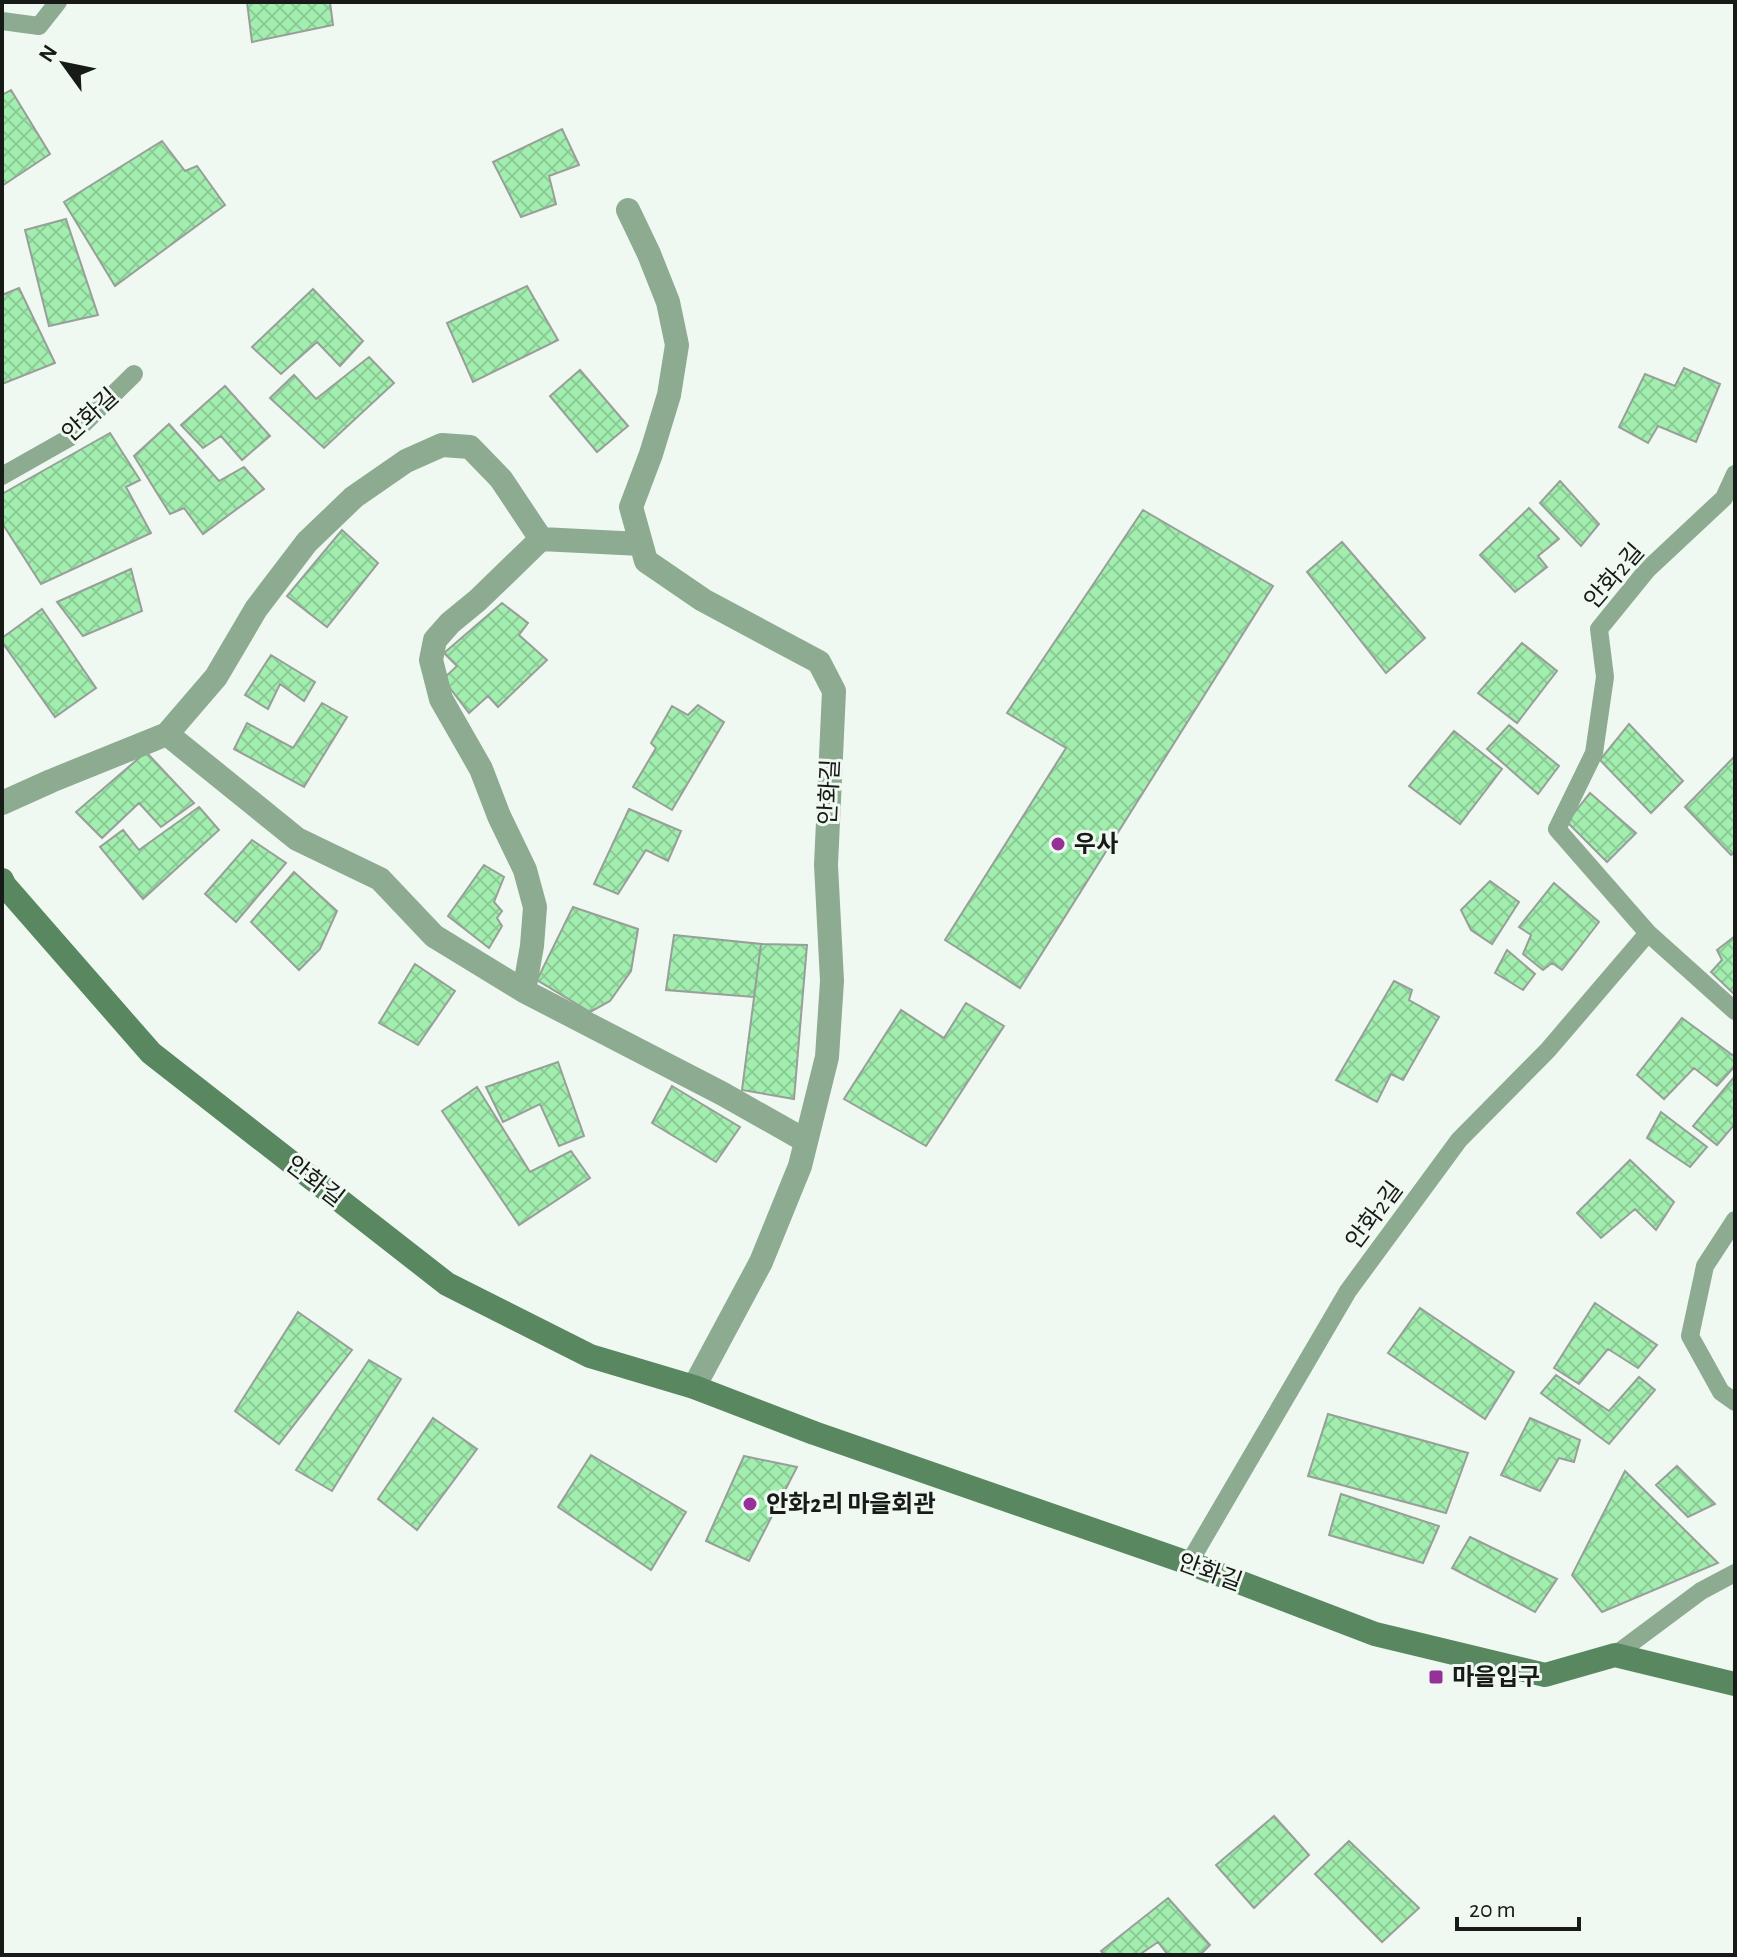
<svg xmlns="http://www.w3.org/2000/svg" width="1737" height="1957" viewBox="0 0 1737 1957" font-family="'Alegreya Sans','Noto Sans KR',sans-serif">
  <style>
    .building { fill: url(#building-cross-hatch); stroke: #979f98; stroke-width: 2 }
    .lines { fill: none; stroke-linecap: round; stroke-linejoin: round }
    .lane { stroke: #8cab91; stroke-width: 18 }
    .street { stroke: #8cab91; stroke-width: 24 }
    .secondary { stroke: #588760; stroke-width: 24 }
    .poi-dot { fill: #953197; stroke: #f0f9f1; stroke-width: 3 }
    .labels { text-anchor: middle; stroke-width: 6; stroke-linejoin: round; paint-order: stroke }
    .street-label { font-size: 24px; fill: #171a17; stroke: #f0f9f1 }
    .poi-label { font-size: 24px; font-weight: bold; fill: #171a17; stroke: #f0f9f1; text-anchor: start }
  </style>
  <defs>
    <pattern id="building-cross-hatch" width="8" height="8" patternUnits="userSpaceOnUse" patternTransform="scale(2)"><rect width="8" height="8" fill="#a2eeaf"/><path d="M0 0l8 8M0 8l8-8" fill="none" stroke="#8bcc96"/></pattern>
  </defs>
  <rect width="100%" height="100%" fill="#f0f9f1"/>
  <path class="building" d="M247,2H330L333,25L252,42Z
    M11,90L50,154L2,186V95Z
    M562,129L579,165L549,176L556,204L521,217L493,162Z
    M162,141L185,171L197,166L225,205L115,286L64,202Z
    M66,219L98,315L49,326L25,230Z
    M527,286L558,340L473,382L447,323Z
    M19,288L55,363L2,384V295Z
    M313,289L363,341L340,366L317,342L281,374L252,347Z
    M369,357L394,383L324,448L270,398L294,375L316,399Z
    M1684,368L1720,384L1696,442L1658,426L1648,443L1619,427L1645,374L1675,386Z
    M580,370L628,426L597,452L550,396Z
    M225,386L270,436L242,460L221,436L203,448L181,425Z
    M169,424L219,481L244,467L264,489L203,534L184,508L170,514L134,456Z
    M110,433L140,480L126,487L151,533L41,584L2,523V494Z
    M1560,481L1599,524L1581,546L1540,503Z
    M1529,508L1559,539L1538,556L1547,567L1515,592L1480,555Z
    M1143,510L1273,586L1020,988L945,940L1066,748L1007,713Z
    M342,530L378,563L327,627L287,596Z
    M1342,542L1425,638L1386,673L1307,572Z
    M131,569L142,611L83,636L57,602Z
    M502,603L528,623L519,635L547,660L498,707L488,696L469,713L443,679L457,666L444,653Z
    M42,609L96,688L55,717L2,642V638Z
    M1522,643L1557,671L1517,723L1478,693Z
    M271,655L315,682L304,701L280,684L268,709L245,695Z
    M322,703L347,717L304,787L234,749L247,723L293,748Z
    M698,705L724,722L672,810L633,787L656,748L651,743L672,706L688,715Z
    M1629,724L1683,781L1651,813L1600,760Z
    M1509,725L1559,766L1538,794L1487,749Z
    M1454,731L1502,769L1460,824L1409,786Z
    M146,752L194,803L161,827L139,803L102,838L76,812Z
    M1734,757L1735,852L1731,855L1685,807Z
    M1590,793L1636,833L1607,862L1567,822Z
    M199,807L219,830L143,899L100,847L123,830L139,850Z
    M629,809L681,831L668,861L646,850L618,894L594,884Z
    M252,840L286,863L236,922L205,894Z
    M484,865L504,877L494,902L502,911L497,918L502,926L489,948L448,916Z
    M294,872L337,911L320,949L299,970L251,922Z
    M1490,881L1519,902L1492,944L1471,930L1461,910Z
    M1554,883L1599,922L1562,970L1552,963L1543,970L1523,954L1531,935L1519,927Z
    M573,907L638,929L631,971L610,1001L590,1012L537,980Z
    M674,935L761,944L754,997L666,990Z
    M1735,936V995L1711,972L1722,960L1717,950Z
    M761,944L807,945L794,1099L742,1090Z
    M1507,950L1535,974L1523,990L1495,973Z
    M415,964L455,991L418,1045L379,1023Z
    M1394,981L1412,990L1409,1000L1439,1017L1403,1080L1391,1074L1377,1102L1336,1080Z
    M966,1003L1004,1026L926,1146L844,1099L901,1010L944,1038Z
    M1682,1018L1735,1057V1066L1717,1086L1694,1068L1664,1099L1637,1075Z
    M558,1062L584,1136L559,1146L540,1104L503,1122L486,1087Z
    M1735,1076V1124L1717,1145L1693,1126Z
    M672,1086L740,1127L716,1162L652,1123Z
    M477,1087L530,1172L571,1151L590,1178L519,1225L442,1111Z
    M1661,1112L1707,1147L1690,1167L1647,1138Z
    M1630,1160L1674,1202L1656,1230L1635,1209L1601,1238L1577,1213Z
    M1595,1303L1657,1345L1638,1368L1608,1349L1579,1384L1554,1368Z
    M1420,1308L1514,1372L1485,1419L1388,1353Z
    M298,1312L352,1350L279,1444L235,1411Z
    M369,1360L401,1379L332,1491L296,1470Z
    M1556,1375L1609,1411L1639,1377L1655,1390L1609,1444L1541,1393Z
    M1328,1414L1468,1453L1446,1513L1308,1476Z
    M433,1418L477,1449L417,1530L378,1499Z
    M1530,1418L1580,1440L1574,1462L1559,1458L1540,1491L1501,1475Z
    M591,1455L686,1512L651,1570L558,1507Z
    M744,1456L797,1467L749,1561L706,1541Z
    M1677,1466L1715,1504L1688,1517L1656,1485Z
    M1625,1471L1718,1563L1602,1612L1572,1575Z
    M1341,1494L1439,1526L1423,1563L1329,1535Z
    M1470,1537L1557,1579L1535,1612L1452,1568Z
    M1274,1816L1309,1855L1254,1908L1216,1865Z
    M1349,1841L1419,1908L1382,1942L1315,1874Z
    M1168,1898L1210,1945L1200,1955H1168L1158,1942L1139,1955H1105L1101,1951Z"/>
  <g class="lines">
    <path class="lane" d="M2,21L39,26L58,2
      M2,476L69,438L134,374
      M1648,933L1735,1011
      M1735,1220L1705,1266L1690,1336L1721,1392L1735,1402
      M1189,1563L1348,1291L1459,1140L1548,1050L1648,933L1557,829L1594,753L1605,677L1599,629L1647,570L1724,498L1735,474
      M1615,1655L1701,1591L1735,1573"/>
    <path class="street" d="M628,210L649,254L668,302L677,345L669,395L651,454L631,507L646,561L703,600L819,662L834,691L826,865L832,981L827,1057L800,1166L761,1262L694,1387
      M167,734L216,677L256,609L307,542L354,497L406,461L442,445L470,447L501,479L541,539L641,544
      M2,803L51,781L167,734L297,839L380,879L434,936L524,991L723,1094L806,1141
      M524,991L532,946L535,907L525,870L499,816L481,769L441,699L431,660L435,640L450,623L478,600L541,539"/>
    <path class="secondary" d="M2,880L5,886L151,1053L447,1284L590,1356L694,1387L814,1433L1197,1566L1375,1634L1545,1675L1615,1655L1735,1684"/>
  </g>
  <g class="poi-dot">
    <circle cx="1058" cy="844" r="8"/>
    <circle cx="750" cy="1504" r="8"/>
    <rect x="1428" y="1669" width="16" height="16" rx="4"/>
  </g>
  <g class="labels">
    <g class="street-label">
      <text transform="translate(90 415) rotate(-42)" y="8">안화길</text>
      <text transform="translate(1614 576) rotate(-49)" y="8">안화2길</text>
      <text transform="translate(829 792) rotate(-87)" y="8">안화길</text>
      <text transform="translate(315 1181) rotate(38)" y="8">안화길</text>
      <text transform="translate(1374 1215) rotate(-53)" y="8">안화2길</text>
      <text transform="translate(1210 1572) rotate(20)" y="8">안화길</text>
    </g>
    <g class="poi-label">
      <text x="1074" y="852">우사</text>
      <text x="766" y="1512">안화2리 마을회관</text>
      <text x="1452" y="1685">마을입구</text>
    </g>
  </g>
  <rect width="1737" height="1957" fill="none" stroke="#171a17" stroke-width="8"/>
  <g transform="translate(64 64) rotate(303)" stroke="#f0f9f1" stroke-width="6" paint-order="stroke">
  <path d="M0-6L14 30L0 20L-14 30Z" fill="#171a17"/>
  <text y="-12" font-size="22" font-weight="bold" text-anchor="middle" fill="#171a17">N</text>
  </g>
  <path d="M1457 1917v12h122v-12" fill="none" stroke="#171a17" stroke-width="4"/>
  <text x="1469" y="1917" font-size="24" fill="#171a17" stroke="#f0f9f1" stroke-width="6" paint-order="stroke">20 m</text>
</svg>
